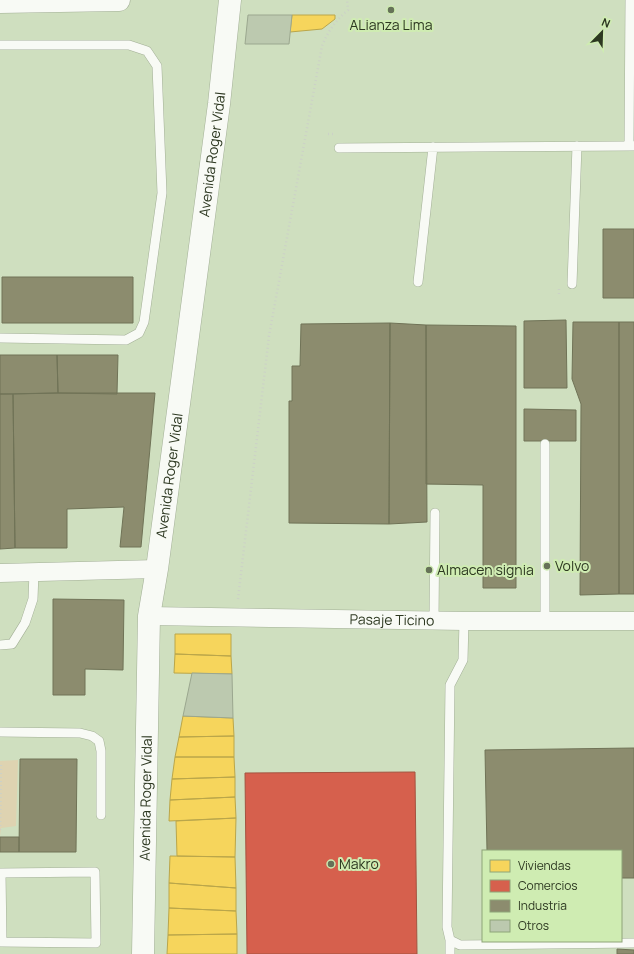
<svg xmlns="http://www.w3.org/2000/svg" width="634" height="954" viewBox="0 0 634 954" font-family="Manrope,sans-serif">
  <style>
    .green { fill: #ded3b1 }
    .homes { fill: #f6d55c; stroke: #baa64a }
    .shops { fill: #d6604d; stroke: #a35440 }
    .industry { fill: #8c8c6e; stroke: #707357 }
    .building { fill: #bcc9af; stroke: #9ba78f }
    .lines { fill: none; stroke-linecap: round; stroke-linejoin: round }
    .service-casing { stroke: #a2af96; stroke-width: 10 }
    .minor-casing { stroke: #a2af96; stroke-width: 19 }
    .tertiary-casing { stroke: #a2af96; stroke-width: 23 }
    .path { stroke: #ccd1c7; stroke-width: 2.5; stroke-dasharray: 1 3; stroke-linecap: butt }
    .service { stroke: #f8faf5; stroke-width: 9 }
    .minor { stroke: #f8faf5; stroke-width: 18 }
    .tertiary { stroke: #f8faf5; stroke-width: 22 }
    .poi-dot { fill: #667258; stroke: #cfecb2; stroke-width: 1.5 }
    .labels { text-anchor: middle; stroke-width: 4; stroke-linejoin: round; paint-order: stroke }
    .poi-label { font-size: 14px; fill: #2d3821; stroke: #cfecb2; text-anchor: start }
    .street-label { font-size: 14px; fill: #2d3821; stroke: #cfecb2 }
  </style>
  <rect width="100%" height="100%" fill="#cfdfbf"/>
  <path class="green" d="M18,760L16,826L1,828L0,836V761Z"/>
  <path class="homes" d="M292,15H335V19L322,29L290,32Z
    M175,634H231V656L175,654Z
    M175,654L231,656L232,674L174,673Z
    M183,716L233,718L234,736L179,737Z
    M234,736V757H175L179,737Z
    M175,757H234L235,777L172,779Z
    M235,777V797L170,800L172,779Z
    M235,797L236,818L169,821L170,800Z
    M236,818L235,857L177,856L176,821Z
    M170,856L235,857L236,888L169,883Z
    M169,883L236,888V911L169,908Z
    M169,908L236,911L237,934L168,935Z
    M237,934V954H167L168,935Z"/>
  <path class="shops" d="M415,772L417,954H247L245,773Z"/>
  <path class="industry" d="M603,229H634V298H603Z
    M2,277H133V323H2Z
    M566,320L567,388H524V321Z
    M573,322H619V594L580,595L581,404L572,379Z
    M619,322H634V594H619Z
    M390,323L389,524L289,523V401H292V366H300L301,324Z
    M390,323L426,325L427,522L389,524Z
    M426,325L516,326V588H483V485L426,484Z
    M0,355H57L58,393L0,394Z
    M57,355H118L117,394L58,393Z
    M58,393H155L141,547H120L124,507L67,509V548H15L13,394Z
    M0,394H13L15,548L0,549Z
    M524,409L576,410V441H524Z
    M53,599L124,600L123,670L85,669V695H53Z
    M634,748V878H621V851H487L485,750Z
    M20,759H77L76,852H19Z
    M0,837H19V852H0Z
    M617,949L634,950V954H617Z"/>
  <path class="building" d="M248,15H292L289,44H245Z
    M192,673L232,674L233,718L183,716Z"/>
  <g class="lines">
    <g class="service-casing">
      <path id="service" d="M0,45H129L147,51L157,66L162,193L144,322L139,333L126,340L0,338
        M629,146L630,0
        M339,148L634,146
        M418,282L433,147
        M572,284L577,146
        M434,620L435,513
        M545,621V444
        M0,645L12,644L25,623L33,599L34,572
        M0,732L80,733L92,736L99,741L101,751V815
        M450,940L460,945L634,943
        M0,942L96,943L95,872L1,873L2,942
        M450,954V940L447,927L450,685L463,660L464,621"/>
    </g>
    <g class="minor-casing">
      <g id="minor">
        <path d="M0,573L157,569"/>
        <path id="s1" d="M149,616L464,621H634"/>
      </g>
    </g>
    <g class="tertiary-casing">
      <g id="tertiary">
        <path d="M0,2L119,0"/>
        <path id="s2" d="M143,954L149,616L157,569L219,104L230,0"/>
      </g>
    </g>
    <path class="path" d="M328,134H336
      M559,294V289
      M238,599L269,336L322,46C328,31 336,20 348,10L347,0
      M0,830L1,763"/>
    <use href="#service" class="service"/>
    <use href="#minor" class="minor"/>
    <use href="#tertiary" class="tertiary"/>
  </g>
  <g class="poi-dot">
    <circle cx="391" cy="10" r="4"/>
    <circle cx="547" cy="566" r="4"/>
    <circle cx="429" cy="570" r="4"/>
    <circle cx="331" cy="864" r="4"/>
  </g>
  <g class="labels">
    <g class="poi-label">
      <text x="391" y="30" text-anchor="middle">ALianza Lima</text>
      <text x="555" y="571">Volvo</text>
      <text x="437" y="575">Almacen signia</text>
      <text x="339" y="869">Makro</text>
    </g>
    <g class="street-label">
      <text dy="5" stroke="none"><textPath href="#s2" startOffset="804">Avenida Roger Vidal</textPath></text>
      <text dy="5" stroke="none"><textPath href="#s2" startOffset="480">Avenida Roger Vidal</textPath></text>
      <text dy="5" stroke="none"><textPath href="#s1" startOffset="243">Pasaje Ticino</textPath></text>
      <text dy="5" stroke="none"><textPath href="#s2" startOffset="156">Avenida Roger Vidal</textPath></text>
    </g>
  </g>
  <rect x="482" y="850" width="140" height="92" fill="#cfecb2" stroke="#8ea478"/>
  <rect x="490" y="860" width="20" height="12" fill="#f6d55c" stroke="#8ea478"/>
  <text x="518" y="870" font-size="12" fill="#2d3821">Viviendas</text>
  <rect x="490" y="880" width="20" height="12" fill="#d6604d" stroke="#8ea478"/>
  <text x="518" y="890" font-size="12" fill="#2d3821">Comercios</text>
  <rect x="490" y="900" width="20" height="12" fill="#8c8c6e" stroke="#8ea478"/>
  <text x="518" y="910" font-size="12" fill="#2d3821">Industria</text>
  <rect x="490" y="920" width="20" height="12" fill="#bcc9af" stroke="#8ea478"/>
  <text x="518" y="930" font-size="12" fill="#2d3821">Otros</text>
  <g transform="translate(602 32) rotate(23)" stroke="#cfecb2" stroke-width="3" paint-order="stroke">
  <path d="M0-3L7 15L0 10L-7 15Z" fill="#2d3821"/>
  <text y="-6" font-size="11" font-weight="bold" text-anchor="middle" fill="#2d3821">N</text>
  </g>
</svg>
